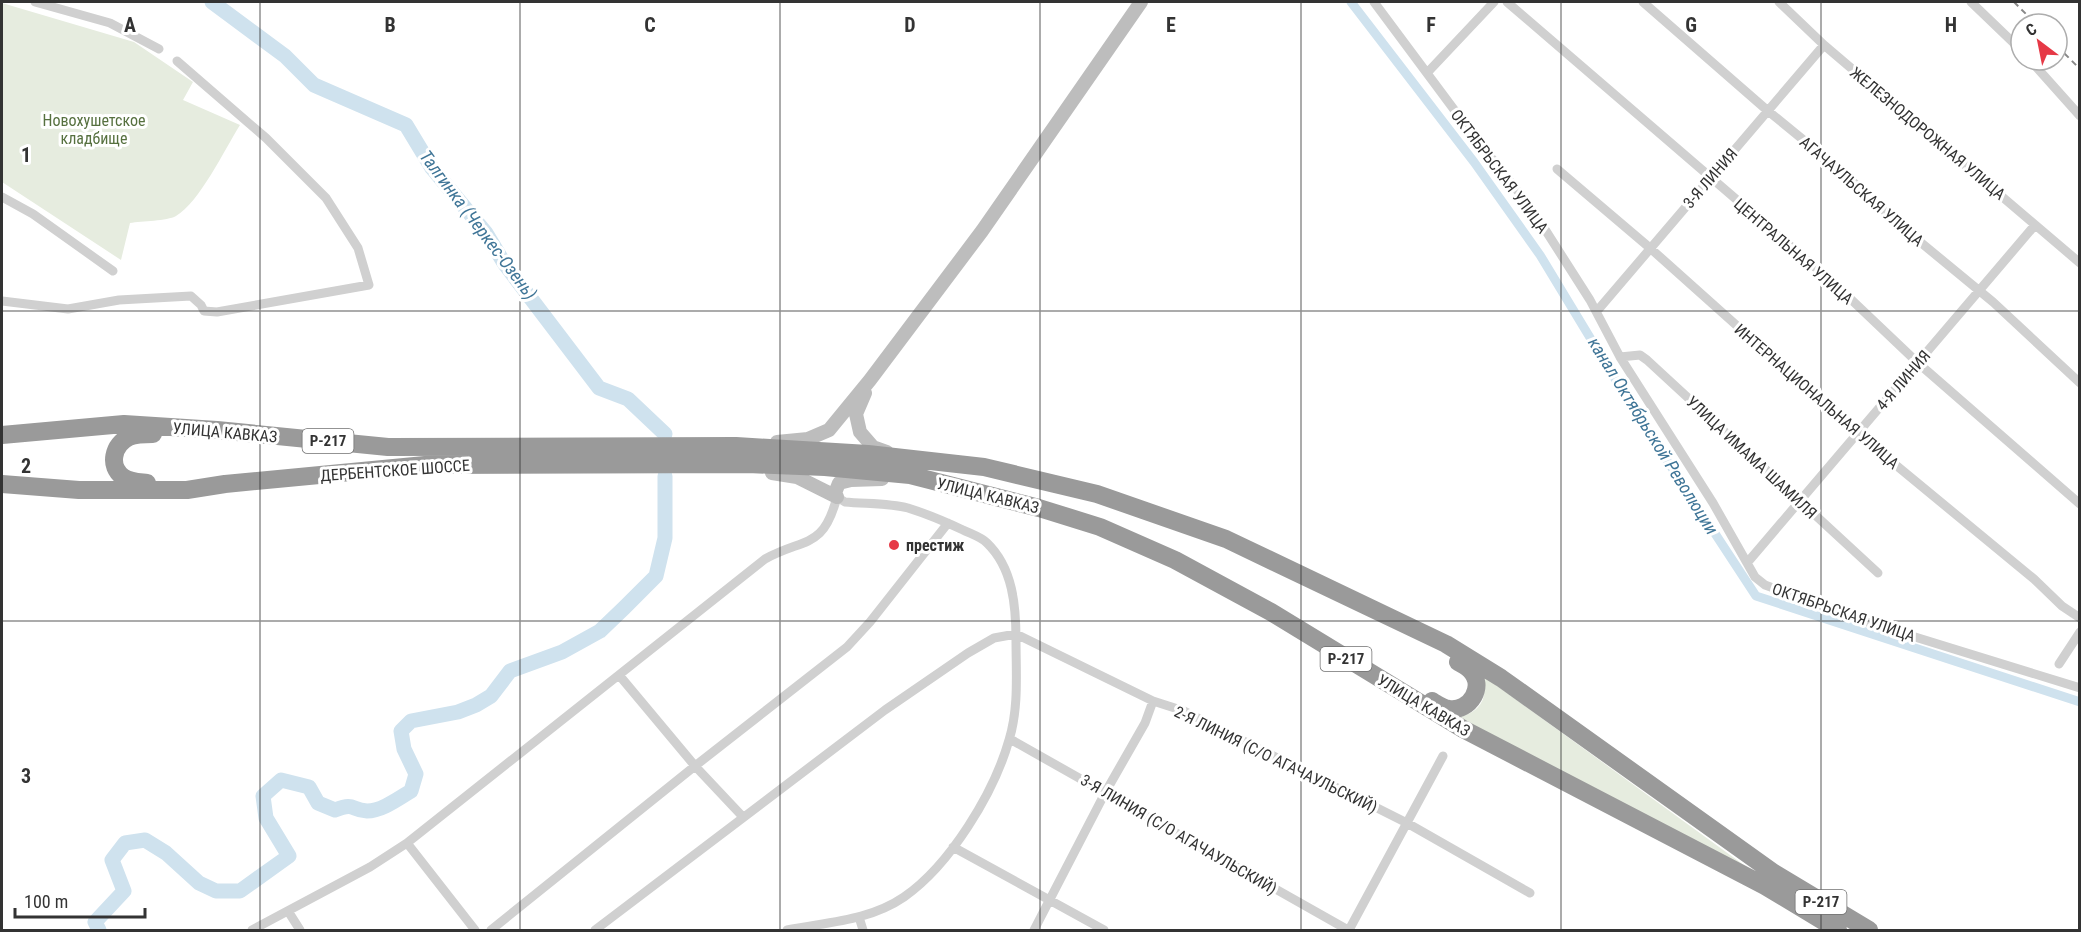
<svg xmlns="http://www.w3.org/2000/svg" width="2081" height="932" viewBox="0 0 2081 932" font-family="'Roboto Condensed',sans-serif">
  <style>
    .green { fill: #e6ecdf }
    .lines { fill: none; stroke-linecap: round; stroke-linejoin: round }
    .canal { stroke: #cfe2ee; stroke-width: 9 }
    .river { stroke: #cfe2ee; stroke-width: 15 }
    .street { stroke: #d0d0d0; stroke-width: 9 }
    .secondary { stroke: #bdbdbd; stroke-width: 14 }
    .highway { stroke: #9a9a9a; stroke-width: 18 }
    .rail { stroke: #888; stroke-width: 2; stroke-dasharray: 6 4.5; stroke-linecap: butt }
    .grid { fill: none; stroke: #333; stroke-width: 1.5; stroke-opacity: 0.55 }
    .poi-dot { fill: #e63946; stroke: #fff; stroke-width: 2 }
    .labels { text-anchor: middle; stroke-width: 6; stroke-linejoin: round; paint-order: stroke }
    .shield { fill: #fff; stroke: #707070; stroke-width: 1.5 }
    .shield-label { font-size: 15px; font-weight: bold; fill: #333 }
    .park-label { font-size: 16px; fill: #56703f; stroke: #fff }
    .street-label { font-size: 16px; fill: #333; stroke: #fff }
    .poi-label { font-size: 16px; font-weight: bold; fill: #333; stroke: #fff; text-anchor: start }
    .water-label { font-size: 18px; font-style: italic; fill: #3f7597; stroke: #fff }
    .grid-label { font-size: 20px; text-anchor: middle; font-weight: bold; fill: #333; stroke: #fff; stroke-width: 6; stroke-linejoin: round; paint-order: stroke }
  </style>
  <rect width="100%" height="100%" fill="#fff"/>
  <path class="green" d="M2,3L134,42L193,82L183,100L240,125C225,149 199,203 176,216C167,221 142,221 130,223L121,260L2,182Z
    M1481,674L1748,868L1456,718C1481,713 1490,697 1481,674Z"/>
  <g class="lines">
    <path class="canal" d="M1351,2L1474,162L1540,255L1632,407L1756,596L2080,702"/>
    <path class="river" d="M212,2L285,56L314,85L406,125L432,168L486,233L504,263L599,388L628,399L665,434
      M99,930L95,922L124,891L112,860L125,843L145,840L166,853L199,883L216,891H240L289,856L266,818L263,796L281,780L309,787L318,803L335,810C356,802 350,810 367,811C382,811 399,798 411,791L416,774L404,749L401,731L411,721L458,712L476,705L491,696L510,671L562,652L600,631L624,608L656,576L665,538V476"/>
    <path class="street" d="M35,2L110,23L159,49
      M1374,2L1467,127L1532,209L1590,300L1620,357L1713,503L1755,577L1765,585L1873,624L2080,688
      M1507,2L1838,287L1918,363L2080,504
      M1643,2L1768,111L1839,169L1902,227L1993,302L2080,383
      M1779,2L1824,45L2080,263
      M1971,2L2021,50
      M2030,60L2080,116
      M1427,73L1494,2
      M1557,169L1650,248L1857,433L2034,579L2062,606L2080,618
      M2,197L33,214L113,271
      M2,301L68,309L119,300L191,296L201,305L204,311L217,312L369,285L358,248L326,198L266,138L177,61
      M1597,311L1824,45
      M1620,357L1640,355L1647,360L1878,573
      M1747,563L2035,225
      M2059,664L2080,632
      M619,675L695,766L743,817
      M1010,739L1348,930
      M407,843L475,930
      M953,847L1104,930
      M288,911L300,930
      M859,917L863,930
      M252,930L370,867L407,843L765,559C805,537 823,550 837,497L845,502C865,504 889,503 908,508C927,514 946,522 963,530C971,534 981,537 987,543C1013,568 1016,606 1016,640C1016,673 1019,708 1009,740C994,793 950,865 904,897C869,921 827,922 787,930
      M491,930L695,766L847,647L870,622L948,523
      M595,930L885,710L968,653L994,638L1016,634L1153,701L1184,711L1407,823L1530,893
      M1034,930L1105,793L1145,723L1153,701
      M1349,930L1443,756"/>
    <path class="secondary" d="M865,393L856,414L860,432L873,447L887,452
      M777,442L808,439L829,430L870,380L982,231L1141,2
      M772,473L797,477L837,497
      M837,497L835,493L839,483L851,480L882,479"/>
    <path class="highway" d="M2,435L124,424L217,430L388,447L736,446L868,454L984,467L1097,494L1226,539L1446,644L1501,678L1774,873L1869,930
      M147,483C139,482 130,482 123,477C108,466 113,445 129,437C136,434 145,434 153,434
      M2,484L79,490H187L225,484L425,465L748,464L825,467L910,475L1039,508L1100,527L1175,560L1271,612L1463,729L1765,886L1838,930
      M1432,701C1437,704 1443,708 1449,709C1470,712 1486,686 1470,670C1467,667 1462,664 1458,662"/>
    <path class="rail" d="M2014,2L2036,24
      M2057,46L2080,69"/>
  </g>
  <path class="grid" d="M260,2V930M520,2V930M780,2V930M1040,2V930M1301,2V930M1561,2V930M1821,2V930M2,311H2080M2,621H2080"/>
  <circle class="poi-dot" cx="894" cy="545" r="6"/>
  <g class="labels">
    <g class="shield">
      <rect x="302.5" y="429" width="51" height="24" rx="4.5"/>
      <rect x="1320.5" y="647" width="51" height="24" rx="4.5"/>
      <rect x="1795.5" y="890" width="51" height="24" rx="4.5"/>
    </g>
    <g class="shield-label">
      <text x="328" y="446">Р-217</text>
      <text x="1346" y="664">Р-217</text>
      <text x="1821" y="907">Р-217</text>
    </g>
    <g class="park-label">
      <text x="94" y="126">Новохушетское<tspan x="94" dy="18">кладбище</tspan></text>
    </g>
    <g class="street-label">
      <text transform="translate(1928 133) rotate(40)" y="6">ЖЕЛЕЗНОДОРОЖНАЯ УЛИЦА</text>
      <text transform="translate(1500 171) rotate(53)" y="6">ОКТЯБРЬСКАЯ УЛИЦА</text>
      <text transform="translate(1710 178) rotate(-49)" y="6">3-Я ЛИНИЯ</text>
      <text transform="translate(1862 191) rotate(41)" y="6">АГАЧАУЛЬСКАЯ УЛИЦА</text>
      <text transform="translate(1794 251) rotate(41)" y="6">ЦЕНТРАЛЬНАЯ УЛИЦА</text>
      <text transform="translate(1903 380) rotate(-49)" y="6">4-Я ЛИНИЯ</text>
      <text transform="translate(1817 396) rotate(41)" y="6">ИНТЕРНАЦИОНАЛЬНАЯ УЛИЦА</text>
      <text transform="translate(225 432) rotate(5)" y="6">УЛИЦА КАВКАЗ</text>
      <text transform="translate(1752 457) rotate(43)" y="6">УЛИЦА ИМАМА ШАМИЛЯ</text>
      <text transform="translate(395 470) rotate(-4)" y="6">ДЕРБЕНТСКОЕ ШОССЕ</text>
      <text transform="translate(988 495) rotate(14)" y="6">УЛИЦА КАВКАЗ</text>
      <text transform="translate(1844 612) rotate(19)" y="6">ОКТЯБРЬСКАЯ УЛИЦА</text>
      <text transform="translate(1424 705) rotate(31)" y="6">УЛИЦА КАВКАЗ</text>
      <text transform="translate(1276 759) rotate(26)" y="6">2-Я ЛИНИЯ (С/О АГАЧАУЛЬСКИЙ)</text>
      <text transform="translate(1179 834) rotate(30)" y="6">3-Я ЛИНИЯ (С/О АГАЧАУЛЬСКИЙ)</text>
    </g>
    <g class="poi-label">
      <text x="906" y="551">престиж</text>
    </g>
    <g class="water-label">
      <text transform="translate(478 225) rotate(53)" y="6">Талгинка (Черкес-Озень)</text>
      <text transform="translate(1653 436) rotate(58)" y="6">канал Октябрьской Революции</text>
    </g>
  </g>
  <g class="grid-label">
    <text x="130" y="32">A</text>
    <text x="390" y="32">B</text>
    <text x="650" y="32">C</text>
    <text x="910" y="32">D</text>
    <text x="1171" y="32">E</text>
    <text x="1431" y="32">F</text>
    <text x="1691" y="32">G</text>
    <text x="1951" y="32">H</text>
    <text x="26" y="162">1</text>
    <text x="26" y="473">2</text>
    <text x="26" y="783">3</text>
  </g>
  <rect width="2081" height="932" fill="none" stroke="#333333" stroke-width="6"/>
  <g transform="translate(2039 42) rotate(328)"><circle r="28" fill="#ffffff" stroke="#adadad" stroke-width="1.5"/>
  <path d="M0-4.5L10 22L0 15L-10 22Z" fill="#e63946"/>
  <text y="-9" font-size="16" font-weight="bold" text-anchor="middle" fill="#333333">С</text>
  </g>
  <path d="M15 908v9h130v-9" fill="none" stroke="#333333" stroke-width="3"/>
  <text x="24" y="908" font-size="18" fill="#333333" stroke="#ffffff" stroke-width="4.5" paint-order="stroke">100 m</text>
</svg>
